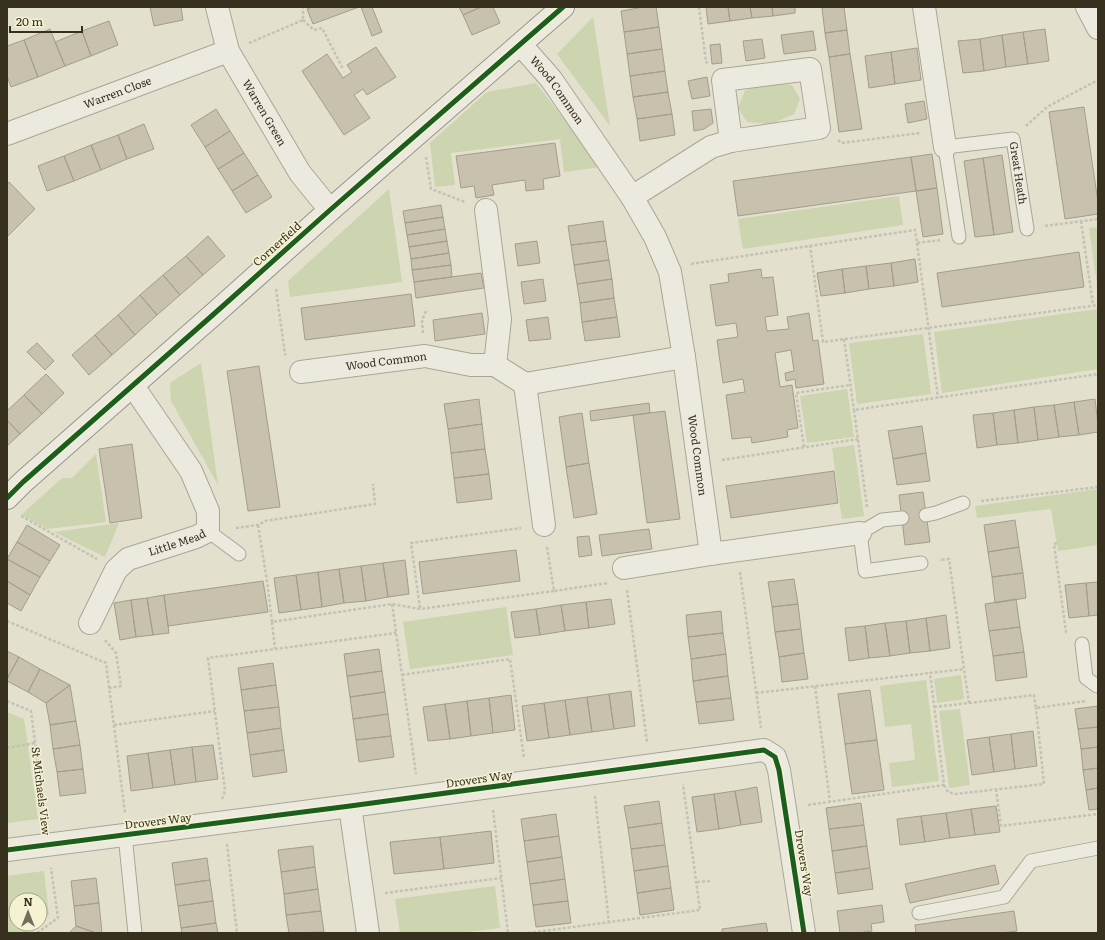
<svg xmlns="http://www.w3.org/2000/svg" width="1105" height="940" viewBox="0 0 1105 940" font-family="Literata,serif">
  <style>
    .green { fill: #ccd4b0 }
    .building { fill: #c7c1ae; stroke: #a39d8c }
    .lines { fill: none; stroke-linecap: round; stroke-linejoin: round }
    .lane-casing { stroke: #a8a696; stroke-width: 15 }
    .street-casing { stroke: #a8a696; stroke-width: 24 }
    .secondary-casing { stroke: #989586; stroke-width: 24 }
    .path { stroke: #c4c2b5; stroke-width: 2.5; stroke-dasharray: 3 2; stroke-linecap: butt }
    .lane { stroke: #eceade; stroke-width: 13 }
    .street { stroke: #eceade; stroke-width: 22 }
    .secondary { stroke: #eceade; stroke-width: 22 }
    .cycleway-casing { stroke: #f4f2d3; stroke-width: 8 }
    .cycleway { stroke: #1b5e20; stroke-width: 5 }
    .labels { text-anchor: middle; stroke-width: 3; stroke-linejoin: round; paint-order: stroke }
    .street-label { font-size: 11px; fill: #37301f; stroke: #f4f2d3 }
  </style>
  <rect width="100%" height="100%" fill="#e3e1cd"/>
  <path class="green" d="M593,17L610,126L557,54Z
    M536,83L601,167L564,172L560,139L451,153L455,185L435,187L430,143L487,92Z
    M766,83L792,85L800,99L794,114L772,124L747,122L738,108L745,91Z
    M389,189L402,282L290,297L288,281Z
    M899,196L903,225L743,249L738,219Z
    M1098,227V291L1089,228Z
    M1098,309V369L942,393L934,332Z
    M923,334L931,394L857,404L849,343Z
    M201,363L218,485L171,401L170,383Z
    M847,389L854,437L807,443L800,396Z
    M854,445L864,516L842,519L832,448Z
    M96,454L106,522L47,529L21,515L62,478H72Z
    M1098,489V545L1058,551L1051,509L977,518L975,506Z
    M119,523L105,557L54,532Z
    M506,607L513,655L410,669L403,622Z
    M961,675L964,699L937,703L934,679Z
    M926,680L939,781L892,787L889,763L915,760L911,724L885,727L880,686Z
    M960,709L970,785L949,788L939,711Z
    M7,712L24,719L38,819L7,823Z
    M44,871L49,915L40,922V900H16V924H37L24,933H7V876Z
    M495,886L500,928L460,933H400L395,899Z"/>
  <path class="building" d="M150,7H181L183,20L154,26Z
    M312,7H359L313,24L307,9Z
    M361,7H372L382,32L372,36Z
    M459,7H481L463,15Z
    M481,7H493L500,23L472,35L463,15Z
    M644,7H656L659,27L624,32L621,11Z
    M706,7H728L730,21L708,24Z
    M728,7H750L752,18L730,21Z
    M750,7H772L773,16L752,18Z
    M772,7H795V13L773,16Z
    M829,7H844L847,30L825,33L822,8Z
    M109,21L118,45L91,56L82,31Z
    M659,27L662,49L627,54L624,32Z
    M50,29L65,66L38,77L24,40Z
    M1045,29L1049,61L1028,64L1023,32Z
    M847,30L850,54L829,57L825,33Z
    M82,31L91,56L65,66L55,42Z
    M813,31L816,50L784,54L781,35Z
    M1023,32L1028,64L1006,67L1002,35Z
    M1002,35L1006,67L984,71L980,39Z
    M762,39L765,58L746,61L743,41Z
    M980,39L984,71L963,73L958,41Z
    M24,40L38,77L11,87L7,76V46Z
    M720,44L722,63L712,64L710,45Z
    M376,47L396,77L367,95L363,89L354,95L370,118L344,135L302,71L327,54L343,78L352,72L347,65Z
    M917,48L921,80L895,84L891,52Z
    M662,49L665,71L630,76L627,54Z
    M891,52L895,84L869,88L865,56Z
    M850,54L862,129L839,132L829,57Z
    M665,71L668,92L633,97L630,76Z
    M707,77L710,96L692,99L688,81Z
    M668,92L672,114L637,119L633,97Z
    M924,101L927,119L908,123L905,104Z
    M1084,107L1098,202V214L1065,219L1049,112Z
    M216,109L230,131L205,147L191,125Z
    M711,109L713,123L704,129L694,131L692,111Z
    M672,114L675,135L640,141L637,119Z
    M144,124L154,149L127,159L118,135Z
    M230,131L244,153L218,169L205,147Z
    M118,135L127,159L101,170L91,145Z
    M555,143L560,176L543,179L544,189L526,191L525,180L492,185L494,195L476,198L474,186L461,188L456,156Z
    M91,145L101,170L74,181L64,156Z
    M244,153L258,175L232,191L218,169Z
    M932,154L937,188L916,191L911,157Z
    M1002,155L1013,232L994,235L983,158Z
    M64,156L74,181L47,191L38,166Z
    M911,157L916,191L738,216L733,181Z
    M983,158L994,235L975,237L964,161Z
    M258,175L272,197L246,213L232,191Z
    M9,182L35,209L7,237V184Z
    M937,188L943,234L923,237L916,191Z
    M441,205L443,217L405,223L403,211Z
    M443,217L445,229L407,235L405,223Z
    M603,221L606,241L571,245L568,226Z
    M445,229L447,241L409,247L407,235Z
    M208,236L225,256L203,275L186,256Z
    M447,241L449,253L411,259L409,247Z
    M537,241L540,263L518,266L515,244Z
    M606,241L609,260L574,265L571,245Z
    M1079,252L1084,287L942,307L937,273Z
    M449,253L451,265L412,270L411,259Z
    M186,256L203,275L180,295L163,275Z
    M915,259L918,282L894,286L891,263Z
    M609,260L612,279L577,284L574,265Z
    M891,263L894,286L869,289L866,266Z
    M451,265L452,277L414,282L412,270Z
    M866,266L869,289L845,293L842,269Z
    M761,269L762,278L773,277L778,315L765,317L767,331L789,329L787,317L809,313L813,341L818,340L824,384L796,388L795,379L786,381L785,373L794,371L791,350L775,353L780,387L792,385L798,428L787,430L788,437L752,443L751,437L732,439L726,395L745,392L743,379L723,383L717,340L738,337L736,323L716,326L710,285L729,282L728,274Z
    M842,269L845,293L821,296L817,273Z
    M481,273L484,288L416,298L414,282Z
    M163,275L180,295L157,315L140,295Z
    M543,279L546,301L524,304L521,282Z
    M612,279L614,298L580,303L577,284Z
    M411,294L415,326L305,340L301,308Z
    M140,295L157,315L135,335L118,315Z
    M614,298L617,317L582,322L580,303Z
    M482,313L485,334L435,341L433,320Z
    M118,315L135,335L112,355L95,335Z
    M548,317L551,339L529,341L526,320Z
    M617,317L620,337L585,341L582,322Z
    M95,335L112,355L89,375L72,355Z
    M37,343L54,361L45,370L27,352Z
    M259,366L280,507L248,511L227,371Z
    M46,374L64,393L42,414L24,395Z
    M24,395L42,414L20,434L7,420V411Z
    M479,399L482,424L448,429L444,404Z
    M1095,399L1098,424V432L1079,435L1074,402Z
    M1074,402L1079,435L1059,437L1054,405Z
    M649,403L650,413L591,421L590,411Z
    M1054,405L1059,437L1038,440L1034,407Z
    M1034,407L1038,440L1018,443L1014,410Z
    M1014,410L1018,443L997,445L993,413Z
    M665,411L680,519L647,523L633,415Z
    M582,413L589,463L566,467L559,417Z
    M993,413L997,445L977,448L973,415Z
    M7,420L20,434L7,446Z
    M482,424L485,449L451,453L448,429Z
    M922,426L926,453L893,459L888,431Z
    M132,444L142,518L110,523L99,449Z
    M485,449L489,474L454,478L451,453Z
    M926,453L930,481L897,485L893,459Z
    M589,463L597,514L574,518L566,467Z
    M834,471L838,503L731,518L726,486Z
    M489,474L492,499L457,503L454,478Z
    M923,492L930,542L905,545L899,495Z
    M1015,520L1019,547L988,552L984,525Z
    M27,525L60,545L50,561L17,542Z
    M649,529L652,549L602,556L599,535Z
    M589,536L592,555L579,557L577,537Z
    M17,542L50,561L40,577L7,559Z
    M1019,547L1023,573L992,577L988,552Z
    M516,550L520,581L423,594L419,562Z
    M7,559L40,577L30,595L7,581Z
    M405,560L409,594L388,597L383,563Z
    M383,563L388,597L366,601L361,566Z
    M361,566L366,601L344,603L339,569Z
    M339,569L344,603L322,607L318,572Z
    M318,572L322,607L301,610L296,575Z
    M1023,573L1026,598L995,603L992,577Z
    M296,575L301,610L279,613L274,578Z
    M794,579L798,604L772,607L768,582Z
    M7,581L30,595L21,611L7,603Z
    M263,581L268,612L168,626L164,595Z
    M1098,582V615L1089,616L1086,583Z
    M1086,583L1089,616L1069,618L1065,585Z
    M164,595L169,633L153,635L147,598Z
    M147,598L153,635L136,637L131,600Z
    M611,599L615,624L589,628L586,602Z
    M1016,599L1020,627L989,631L985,604Z
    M131,600L136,637L120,640L114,603Z
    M586,602L589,628L565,631L561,605Z
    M798,604L801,629L775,632L772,607Z
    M561,605L565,631L540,635L536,609Z
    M536,609L540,635L515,638L511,612Z
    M721,611L723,633L688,637L686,615Z
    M946,615L950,648L930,651L926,618Z
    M926,618L930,651L910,653L906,621Z
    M906,621L910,653L890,656L885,623Z
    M885,623L890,656L869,658L865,626Z
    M865,626L869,658L849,661L845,628Z
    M1020,627L1024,652L993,656L989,631Z
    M801,629L804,653L779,657L775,632Z
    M723,633L726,654L691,659L688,637Z
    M379,649L382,671L347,676L344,654Z
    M7,651L19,657L7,679Z
    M1024,652L1027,677L996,681L993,656Z
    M804,653L808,679L782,682L779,657Z
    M726,654L728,676L693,681L691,659Z
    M19,657L40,669L28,692L7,681V679Z
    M273,663L276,685L241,690L238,668Z
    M40,669L70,685L46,703L28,692Z
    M382,671L385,692L350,697L347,676Z
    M728,676L731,698L696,702L693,681Z
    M70,685L76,721L50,725L46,703Z
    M276,685L279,707L244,711L241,690Z
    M870,690L877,740L845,744L838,694Z
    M631,691L635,726L614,729L609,694Z
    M385,692L388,714L353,719L350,697Z
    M609,694L614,729L592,732L587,697Z
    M511,695L515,730L493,733L489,698Z
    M587,697L592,732L570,735L565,700Z
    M489,698L493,733L471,736L467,701Z
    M731,698L734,720L699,724L696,702Z
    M565,700L570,735L549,738L544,703Z
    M467,701L471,736L450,739L445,704Z
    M544,703L549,738L527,741L522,706Z
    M445,704L450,739L428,741L423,707Z
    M1098,706V727L1078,729L1075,709Z
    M279,707L281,728L247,733L244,711Z
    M388,714L391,736L356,740L353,719Z
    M76,721L80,745L53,749L50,725Z
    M1098,727V747L1081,749L1078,729Z
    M281,728L284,750L250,755L247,733Z
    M1033,731L1037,766L1015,769L1011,734Z
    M1011,734L1015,769L994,772L989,737Z
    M391,736L394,757L359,762L356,740Z
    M989,737L994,772L972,775L967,740Z
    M877,740L884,790L852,794L845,744Z
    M80,745L83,769L57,772L53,749Z
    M213,745L218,779L196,782L192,747Z
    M192,747L196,782L175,785L170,750Z
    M1098,747V768L1083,770L1081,749Z
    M170,750L175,785L153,788L148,753Z
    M284,750L287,772L253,777L250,755Z
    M148,753L153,788L131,791L127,756Z
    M1098,768V788L1086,790L1083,770Z
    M83,769L86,793L60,796L57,772Z
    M757,787L762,822L741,825L735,791Z
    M1098,788V809L1089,810L1086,790Z
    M735,791L741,825L719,829L714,794Z
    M714,794L719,829L697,832L692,797Z
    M659,801L662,823L628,828L624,806Z
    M861,803L864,825L829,829L826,808Z
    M996,806L1000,832L975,835L971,809Z
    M971,809L975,835L950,838L946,813Z
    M946,813L950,838L925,842L921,816Z
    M556,814L559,836L524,841L521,819Z
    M921,816L925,842L900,845L897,819Z
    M662,823L665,845L631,849L628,828Z
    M864,825L867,846L832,851L829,829Z
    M491,831L494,863L444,869L440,837Z
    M559,836L562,857L527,862L524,841Z
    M440,837L444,869L394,874L390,842Z
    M665,845L668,866L634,871L631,849Z
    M313,846L315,867L281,872L278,850Z
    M867,846L870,868L835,873L832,851Z
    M562,857L565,879L530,884L527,862Z
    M207,858L210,880L175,885L172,863Z
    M995,865L999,884L910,903L905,884Z
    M668,866L671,888L637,893L634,871Z
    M315,867L318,889L284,894L281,872Z
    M870,868L873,889L838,894L835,873Z
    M96,878L99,903L74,906L71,881Z
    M565,879L568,901L533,905L530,884Z
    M210,880L213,901L178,906L175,885Z
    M671,888L674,910L640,915L637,893Z
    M318,889L321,911L286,915L284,894Z
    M213,901L216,923L181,928L178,906Z
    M568,901L571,923L536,927L533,905Z
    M99,903L102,933H96L76,926L74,906Z
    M882,905L884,922L871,924L872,931L858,933H840L837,911Z
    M321,911L324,932L289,933L286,915Z
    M1014,911L1017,931L1001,933H916L915,925Z
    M216,923L218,933H182L181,928Z
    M766,923L768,933H722V929Z
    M76,926L96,933H69Z"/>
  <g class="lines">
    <g class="lane-casing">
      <g id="lane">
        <path id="s1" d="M959,237L945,147L1013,139L1027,229"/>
        <path d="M926,515L936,513L963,503"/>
        <path d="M902,518L882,520L860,533L865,571L921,563"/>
        <path d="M208,531L239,554"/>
        <path d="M1082,644L1086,678L1097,686H1098"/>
        <path d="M125,835L135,933"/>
        <path d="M919,913L1004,897L1031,861L1098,848"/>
      </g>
    </g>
    <g class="street-casing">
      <g id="street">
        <path id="s2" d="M217,7L228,51L300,173L330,210"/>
        <path d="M924,7L945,147"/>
        <path d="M1087,7L1098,28"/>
        <path id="s3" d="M521,45L551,79L632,197L655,237L670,272L684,357L711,554"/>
        <path d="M810,69L819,128L731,141L723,80Z"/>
        <path id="s4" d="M7,134L228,51"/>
        <path d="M632,197L711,147L731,141"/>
        <path d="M486,210L500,319L495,365"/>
        <path id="s5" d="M301,372L425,356L471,365H495L525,384L684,357"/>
        <path d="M525,384L544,525"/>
        <path d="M624,568L711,554L860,533"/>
        <path id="s6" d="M90,623L116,570L128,559L196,537L208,531V511L191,471L133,386"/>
        <path d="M350,806L368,933"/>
        <path d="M7,850L350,806L764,750L775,757L779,770L804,933"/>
      </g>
    </g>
    <g class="secondary-casing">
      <path id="secondary" d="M7,498L23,482L215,313L330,210L563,7"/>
    </g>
    <path class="path" d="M699,7L706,62L708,63
      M303,20L314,30L322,28L343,69
      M249,43L303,20V7
      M1026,126L1047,107L1098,80
      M838,140L842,143L920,133
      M426,157L431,189L465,202
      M1081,221L1093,305
      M1045,226L1098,219
      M917,243L938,398
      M810,245L823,342L1098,305
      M691,264L915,230L917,243L941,240
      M276,289L285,354L286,355
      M423,333L422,320L427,309
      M844,339L854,410
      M804,447L796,393L850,385
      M722,460L858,439
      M981,501L1098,487
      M867,507L854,410L1098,374
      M21,516L97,559
      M258,525L267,581L272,622L392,604L420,609L554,591
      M236,528L258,525L265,521L375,504L373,484
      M1057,543L1054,544L1066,632L1067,633
      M547,547L554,591L608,583
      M740,572L761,728
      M627,590L647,742
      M392,604L416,774
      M420,608L411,543L521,528
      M7,621L106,663L125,813
      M272,622L275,649
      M105,640L116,653L121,686L109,688
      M402,675L510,659L524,758
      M815,686L830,802
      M756,693L930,673
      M7,701L31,711L45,822
      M969,703L1034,695L1036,708L1086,701
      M934,707L969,703L964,669
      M114,725L215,711
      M7,748L35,743
      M944,785L948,792L955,794L1044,784L1036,708
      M996,789L1001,826L1098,814
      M595,796L609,923
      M222,799L225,791L208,658L396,633
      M808,805L944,785L930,673L964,669L949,559L939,560
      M493,810L508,933
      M227,844L237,933
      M697,882L710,881
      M385,893L501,878
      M37,933L58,918L51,868
      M528,933L700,910L683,784"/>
    <use href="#lane" class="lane"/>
    <use href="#street" class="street"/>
    <use href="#secondary" class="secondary"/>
    <g class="cycleway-casing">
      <path id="cycleway" d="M7,498L23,482L215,313L330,210L563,7
        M7,850L350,806L764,750L775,757L779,770L804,933"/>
    </g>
    <use href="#cycleway" class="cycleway"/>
  </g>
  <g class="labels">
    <g class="street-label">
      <text dy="4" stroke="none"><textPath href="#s3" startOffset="58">Wood Common</textPath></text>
      <text dy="4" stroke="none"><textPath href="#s4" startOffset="118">Warren Close</textPath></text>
      <text dy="4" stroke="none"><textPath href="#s2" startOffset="117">Warren Green</textPath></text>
      <text dy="4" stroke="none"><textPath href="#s1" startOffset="194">Great Heath</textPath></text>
      <text transform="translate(277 244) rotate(-42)" y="4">Cornerfield</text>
      <text dy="4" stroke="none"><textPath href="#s5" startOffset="86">Wood Common</textPath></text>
      <text dy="4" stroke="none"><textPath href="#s3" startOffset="458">Wood Common</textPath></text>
      <text dy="4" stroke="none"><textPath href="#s6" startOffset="127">Little Mead</textPath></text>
      <text transform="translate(479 779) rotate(-8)" y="4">Drovers Way</text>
      <text transform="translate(41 791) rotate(83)" y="4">St Michaels View</text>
      <text transform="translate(158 821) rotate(-7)" y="4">Drovers Way</text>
      <text transform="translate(804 863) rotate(81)" y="4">Drovers Way</text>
    </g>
  </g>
  <rect width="1105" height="940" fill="none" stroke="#37301f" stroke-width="16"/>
  <g transform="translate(28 912)"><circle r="19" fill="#f4f2d3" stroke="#a8a48b"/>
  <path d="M0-3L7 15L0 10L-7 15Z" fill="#736e5c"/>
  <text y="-6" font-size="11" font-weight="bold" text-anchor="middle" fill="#37301f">N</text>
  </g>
  <path d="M10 26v6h72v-6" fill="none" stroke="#37301f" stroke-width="2"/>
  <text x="16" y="26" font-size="12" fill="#37301f" stroke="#f4f2d3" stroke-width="3" paint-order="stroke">20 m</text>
</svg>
